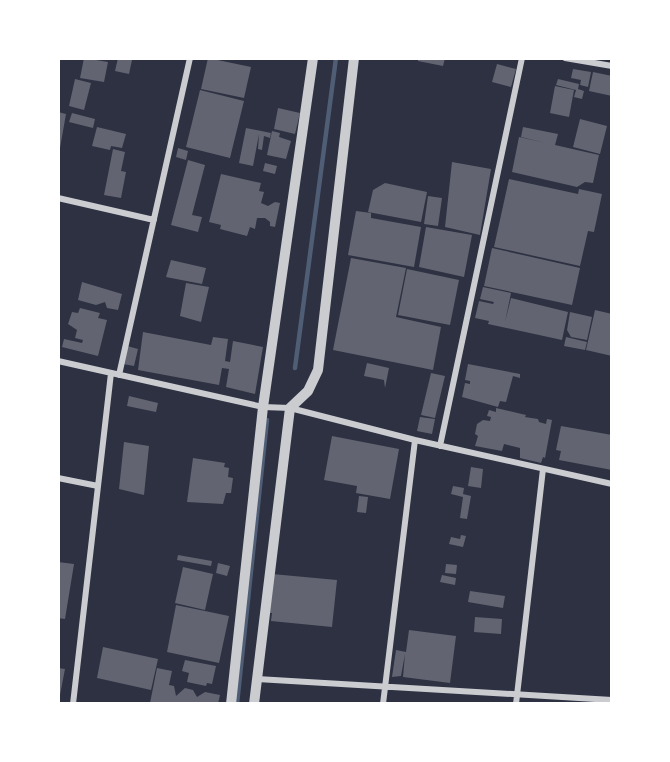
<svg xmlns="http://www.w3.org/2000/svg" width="670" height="762" viewBox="0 0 670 762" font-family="'Roboto Condensed',sans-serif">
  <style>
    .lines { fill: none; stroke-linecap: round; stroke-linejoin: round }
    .stream { stroke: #4f5d75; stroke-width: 4.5 }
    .building { fill: #626471 }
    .minor { stroke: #caccd0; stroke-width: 6 }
    .tertiary { stroke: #caccd0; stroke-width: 10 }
  </style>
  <rect width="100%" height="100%" fill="#2d3142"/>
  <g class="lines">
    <path class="stream" d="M295,368L336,58
      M237,704L267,420"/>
  </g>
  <path class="building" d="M84,58L108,62L104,82L80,78Z
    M118,58L132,60L129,74L115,71Z
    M208,58L251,67L244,98L201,89Z
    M418,58H445L443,66L418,61Z
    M497,64L516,69L511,87L492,82Z
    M573,69L591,72L588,87L580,85L581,80L571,78Z
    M593,72L612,76V96L589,91Z
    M75,79L91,83L84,110L69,106Z
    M558,79L579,84L578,89L584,91L582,99L574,97L576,90L556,85Z
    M555,86L574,90L569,117L550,113Z
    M200,90L244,101L230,158L186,147Z
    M278,108L300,113L295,134L274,129Z
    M58,112L66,114L60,148H58Z
    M72,113L95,119L93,128L69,122Z
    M580,119L607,126L600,154L573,147Z
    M97,127L126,134L122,148L111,146L110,150L92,146Z
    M523,127L558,134L555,145L599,155L593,183L585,182L577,187L512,172L519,137L546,143L521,137Z
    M246,128L271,133L270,138L264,136L262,150L258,149L259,134L253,166L239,163Z
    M272,131L280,133L279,137L291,141L286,159L267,155Z
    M178,148L188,151L186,160L176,157Z
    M113,149L125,152L121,171L126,172L121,198L104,195Z
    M188,160L205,165L192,215L202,217L198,232L171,225Z
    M452,162L491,169L480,235L445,227Z
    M265,163L277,166L275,174L263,171Z
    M221,174L261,183L259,191L264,192L261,203L268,206L275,202L280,203L275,227L270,226V222L265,218H257L255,229L250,227L247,236L220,229L221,225L209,222Z
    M509,179L578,194L579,189L602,194L594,232L588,231L580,266L494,247Z
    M385,183L427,192L421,222L368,212L373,190Z
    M428,196L442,198L438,226L424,224Z
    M356,211L371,213V218L421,227L414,267L348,255Z
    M426,227L472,235L464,277L419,267Z
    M492,248L580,268L572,305L484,286Z
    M351,258L406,268L396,317L441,327L433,370L333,350Z
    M171,260L206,268L202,284L166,277Z
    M407,269L459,280L450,325L398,315Z
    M82,282L122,294L118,310L107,308L105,302L96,305L78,300Z
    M186,283L209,287L201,322L180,316Z
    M483,287L511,293L505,322L511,298L568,312L562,340L488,324L489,321L475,318L479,301L493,304L494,302L480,299Z
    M80,308L100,313L98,318L107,320L98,356L62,347L64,339L82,343L83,340L75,338L77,330L68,324L72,312L78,313Z
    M595,310L612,314V356L586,350Z
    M570,312L592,317L587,340L571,337L567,330Z
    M143,332L211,345L213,337L228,339L225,361L230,362L233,341L263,347L255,394L226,387L229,369L222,368L219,385L138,370Z
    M566,337L587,342L585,350L564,346Z
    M127,346L138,349L134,366L123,364Z
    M367,363L389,368L385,388L384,380L364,376Z
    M468,364L520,374V378L513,376L506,402L500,401L498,407L462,397L465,383L470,384V381L465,380Z
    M431,373L445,376L435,418L421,415Z
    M129,396L158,403L156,412L127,406Z
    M496,408L526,415L525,417L538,419L539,422L546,424L547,419L552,420L545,458L543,457L541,463L520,458V448L504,444L502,451L475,446L478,436L475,434L477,424L483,420L490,421L491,417L487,416L489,410L496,412Z
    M420,417L435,419L432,434L417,431Z
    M561,426L612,435V470L559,460L561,451L556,450Z
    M332,436L399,449L390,499L356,493L357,486L324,480Z
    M124,442L149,446L144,495L119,489Z
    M193,458L225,463L224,467L229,468L228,477L233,478L231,493H226L223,504L187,502Z
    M471,467L483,469L481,488L468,486Z
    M453,486L464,488L463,494L471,496L467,519L460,518L463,497L451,494Z
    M359,496L368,497L366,513L357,512Z
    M461,535L466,536L463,547L449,544L451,537L460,539Z
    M178,555L212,561L211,566L177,560Z
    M58,562L74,564L65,619L58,618Z
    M218,563L230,566L227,576L216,573Z
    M446,564L457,565L456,574L445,573Z
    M183,567L213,574L205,610L175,603Z
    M272,574L337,580L332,627L271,621L272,613H269Z
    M442,575L456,578L455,585L440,582Z
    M470,591L505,596L503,608L468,602Z
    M176,605L229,616L219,663L167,652Z
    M475,617L502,619L501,634L474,632Z
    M409,630L456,636L450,683L403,677L405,654L401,676L392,677L396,650L406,652Z
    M103,647L158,659L151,690L97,678Z
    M185,660L216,666L212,684L207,683L206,686L187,682L189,673L182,671Z
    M58,668L65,669L60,695H58Z
    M157,668L172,671L169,685L174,686L176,696L185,688L193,690L197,697L205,692L220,695L218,704L150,703Z"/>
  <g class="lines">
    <path class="minor" d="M565,58L612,66
      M58,198L154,220
      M58,361L263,407L290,408L415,440L612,484
      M119,375L190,58
      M440,446L522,58
      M58,478L98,486
      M257,679L612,700
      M73,704L111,373
      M383,704L415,440
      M516,704L543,469"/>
    <path class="tertiary" d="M231,704L263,407L313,58
      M254,704L290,408L308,391L318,370L354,58"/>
  </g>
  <rect width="670" height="762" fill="none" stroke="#ffffff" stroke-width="120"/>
</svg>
